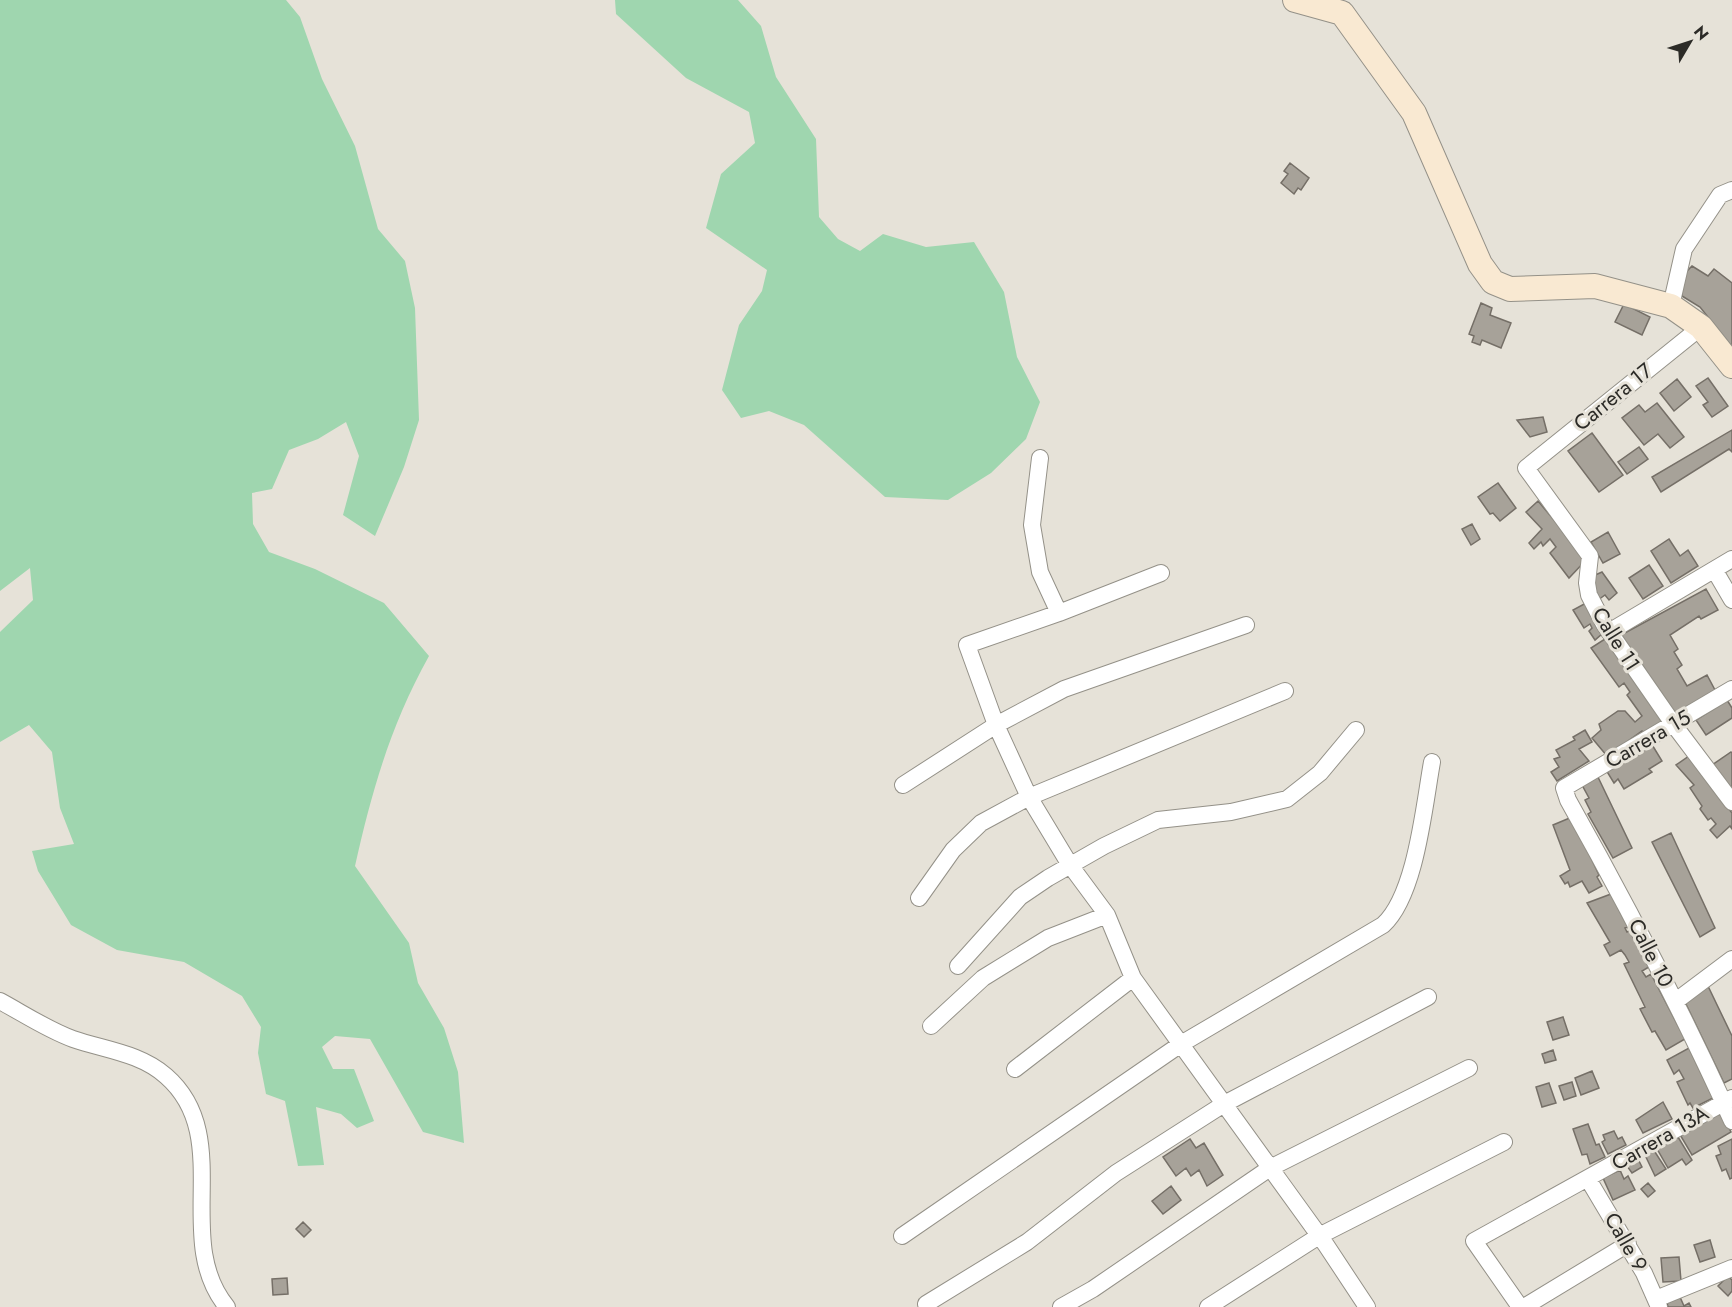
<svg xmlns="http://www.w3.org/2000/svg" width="1732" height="1307" viewBox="0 0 1732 1307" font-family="Jost,sans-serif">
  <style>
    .green { fill: #9fd6af }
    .building { fill: #a7a299; stroke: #756f67; stroke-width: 1.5 }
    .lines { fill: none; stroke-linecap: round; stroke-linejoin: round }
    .street-casing { stroke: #949188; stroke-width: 18 }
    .secondary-casing { stroke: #949188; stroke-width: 26 }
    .street { stroke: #fff; stroke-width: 16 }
    .secondary { stroke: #f9e9d2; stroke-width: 24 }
    .labels { text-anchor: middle; stroke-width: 6; stroke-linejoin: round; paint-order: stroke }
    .street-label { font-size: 21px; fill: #2c2b27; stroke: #e6e2d8 }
  </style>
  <rect width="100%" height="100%" fill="#e6e2d8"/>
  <path class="green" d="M0,0H286L300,17L322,79L355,146L378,229L405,261L415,308L419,420L404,467L375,536L343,515L359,456L346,422L318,439L289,450L272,489L252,493L253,524L269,552L315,569L384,603L429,656C391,724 372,790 355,866L409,943L418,983L444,1028L458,1072L464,1143L423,1132L370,1039L335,1036L322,1047L333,1069H354L374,1121L357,1128L341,1114L316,1107L324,1165L298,1166L285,1101L266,1094L258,1053L261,1027L242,996L184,962L117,950L71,925L38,871L32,851L74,844L60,808L52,752L29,725L0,742V632L33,600L30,568L0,591Z
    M615,0H738L761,26L776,77L816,139L819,217L838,239L860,251L883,234L926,247L974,242L1004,292L1017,357L1040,402L1026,439L991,473L948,500L885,497L804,425L769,411L741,418L722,390L739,325L762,291L767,270L706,228L721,174L755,143L749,112L686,78L616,14Z"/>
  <path class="building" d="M1290,163L1309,178L1301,190L1298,188L1294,194L1281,183L1288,174L1284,171Z
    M1692,266L1708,276L1714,269L1732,283V347L1700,307L1682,296L1684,268L1688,270Z
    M1481,303L1492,308L1490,315L1511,323L1501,348L1482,340L1480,345L1472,342L1474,336L1469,334Z
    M1624,304L1650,317L1642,335L1615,322Z
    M1708,378L1728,406L1712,417L1703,405L1708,402L1696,386Z
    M1677,379L1691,397L1674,411L1660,393Z
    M1657,403L1684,437L1670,448L1658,434L1644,445L1622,418L1639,405L1645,412Z
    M1543,417L1547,432L1530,437L1517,420Z
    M1732,430V452L1729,449L1661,492L1652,477Z
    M1592,433L1623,475L1599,492L1568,451Z
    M1639,447L1648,459L1627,474L1618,462Z
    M1498,483L1516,508L1500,521L1493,513L1490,514L1478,497Z
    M1538,501L1587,559L1569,578L1550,553L1556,547L1550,539L1543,546L1541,542L1534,549L1529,543L1542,529L1526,512Z
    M1472,524L1480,539L1471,545L1462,529Z
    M1608,532L1620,554L1603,563L1591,542Z
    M1669,539L1680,556L1688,550L1698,566L1671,583L1651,551Z
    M1649,565L1663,586L1643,599L1629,578Z
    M1602,572L1617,593L1609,600L1605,595L1598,600L1593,576Z
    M1706,589L1718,610L1701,619L1699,616L1670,635L1678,649L1674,652L1682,665L1677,669L1687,686L1707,675L1715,690L1676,715L1621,635Z
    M1586,603L1603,633L1595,640L1589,631L1592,628L1590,624L1584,628L1573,610Z
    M1608,637L1664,722L1645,734L1642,731L1607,756L1592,738L1601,730L1599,724L1618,711H1625L1635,722L1642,716L1627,695L1630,692L1624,683L1619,687L1591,648Z
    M1727,700L1732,708V718L1706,735L1696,720Z
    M1585,730L1592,742L1579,749L1589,761L1557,781L1551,772L1559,767L1554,759L1560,757L1556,750L1575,740L1573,737Z
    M1651,743L1662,761L1649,769L1652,772L1624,789L1618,779L1614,783L1606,770Z
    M1731,752L1732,753V793L1712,765Z
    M1689,756L1732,813V829L1730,826L1717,838L1710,830L1716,824L1711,818L1708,820L1700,809L1702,806L1690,788L1694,785L1676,765Z
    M1597,775L1632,848L1613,858L1588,814L1591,812L1585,800L1589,798L1582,785Z
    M1572,817L1599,875L1597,877L1602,886L1589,893L1582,881L1570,887L1568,882L1565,884L1560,876L1570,870L1553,825Z
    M1671,833L1715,928L1700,937L1652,842Z
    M1611,894L1628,927L1625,928L1627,932L1631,930L1649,967L1642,971L1646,977L1651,974L1685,1039L1666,1050L1655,1031L1652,1032L1640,1009L1645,1007L1624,964L1629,962L1625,955L1621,950L1610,956L1604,945L1610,942L1587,903Z
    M1707,984L1732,1036V1079L1724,1083L1682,996Z
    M1563,1017L1569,1035L1553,1040L1547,1022Z
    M1689,1048L1713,1098L1693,1108L1690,1103L1688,1105L1677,1082L1684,1079L1679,1070L1674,1074L1667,1060Z
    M1553,1050L1556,1060L1545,1063L1542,1054Z
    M1592,1071L1599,1088L1581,1095L1575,1078Z
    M1572,1082L1576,1096L1564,1100L1559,1086Z
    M1549,1083L1556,1103L1542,1107L1536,1087Z
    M1663,1102L1672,1119L1643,1133L1636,1120Z
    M1720,1111L1731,1132L1692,1155L1679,1133Z
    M1588,1124L1596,1145L1599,1144L1605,1157L1590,1164L1587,1154L1582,1155L1573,1129Z
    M1614,1131L1618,1139L1622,1137L1626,1145L1608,1154L1602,1142L1605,1140L1603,1135Z
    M1678,1137L1692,1160L1686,1165L1682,1159L1668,1168L1656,1147Z
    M1190,1139L1196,1148L1204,1143L1223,1175L1207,1186L1199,1170L1191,1176L1186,1168L1176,1176L1163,1157Z
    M1732,1139V1178L1730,1179L1726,1169L1722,1171L1716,1156L1721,1154L1718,1146Z
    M1653,1149L1666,1169L1655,1176L1645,1155Z
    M1638,1159L1642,1167L1632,1173L1627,1166Z
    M1620,1170L1624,1179L1628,1176L1635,1190L1613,1200L1603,1178Z
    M1648,1183L1655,1191L1648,1197L1641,1189Z
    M1171,1186L1181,1200L1163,1214L1152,1201Z
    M303,1222L311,1230L304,1237L296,1229Z
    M1710,1240L1715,1257L1700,1262L1694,1245Z
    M1679,1257L1681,1281L1663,1282L1661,1258Z
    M1728,1276L1732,1280V1291L1728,1296L1718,1286Z
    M287,1278L288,1294L273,1295L272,1279Z
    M1680,1297L1684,1306L1689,1303L1691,1307H1668L1667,1303Z"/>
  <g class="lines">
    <g class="street-casing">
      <path id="street" d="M1671,306L1684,249L1720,195L1732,190
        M1701,327L1526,468L1590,556L1587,583L1589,595L1604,624L1674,725L1732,802
        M1040,458L1032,525L1040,572L1059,613
        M1715,571L1732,600
        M1161,573L1059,613L967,645L996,725L1029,797L1070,865L1107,915L1133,978L1326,1245L1367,1307
        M1609,632L1732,559
        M1732,689L1564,788L1568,800C1627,905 1682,1011 1732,1121
        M903,785L996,725L1064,689L1246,625
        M919,898L953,850L981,823L1029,797L1285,691
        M958,966L1020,897L1048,878L1104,846L1158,820L1231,812L1287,799L1320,773L1356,730
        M0,1001C24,1014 48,1030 73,1039C105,1050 140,1053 166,1076C236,1137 171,1239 227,1307
        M1676,1001L1732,959
        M931,1026L983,978L1048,938L1107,915
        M1015,1069L1133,978
        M1588,1179L1644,1273L1659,1307
        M902,1236L1181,1044L1383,925C1416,895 1424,806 1432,762
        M1656,1299L1732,1268
        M926,1304L1027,1242L1116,1173L1224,1104L1428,997
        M1061,1307L1093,1289L1270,1168L1469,1068
        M1208,1307L1319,1236L1504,1142
        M1520,1307L1474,1241L1732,1098
        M1524,1307L1628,1244"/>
    </g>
    <g class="secondary-casing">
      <path id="secondary" d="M1295,0L1342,13L1414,113L1480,264L1493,282L1510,289L1595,286L1671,306L1701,327L1732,366"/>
    </g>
    <use href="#street" class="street"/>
    <use href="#secondary" class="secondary"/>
  </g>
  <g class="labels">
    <g class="street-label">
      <text transform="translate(1613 397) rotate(-39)" y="7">Carrera 17</text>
      <text transform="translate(1616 639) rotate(58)" y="7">Calle 11</text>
      <text transform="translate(1648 739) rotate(-30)" y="7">Carrera 15</text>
      <text transform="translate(1651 953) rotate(63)" y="7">Calle 10</text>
      <text transform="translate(1660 1138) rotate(-30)" y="7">Carrera 13A</text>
      <text transform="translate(1626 1242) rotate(60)" y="7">Calle 9</text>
    </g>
  </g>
  <g transform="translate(1690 42) rotate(51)" stroke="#e6e2d8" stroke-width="4.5" paint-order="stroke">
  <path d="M0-4.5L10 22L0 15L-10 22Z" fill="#2c2b27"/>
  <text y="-9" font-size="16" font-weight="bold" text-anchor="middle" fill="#2c2b27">N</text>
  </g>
</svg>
